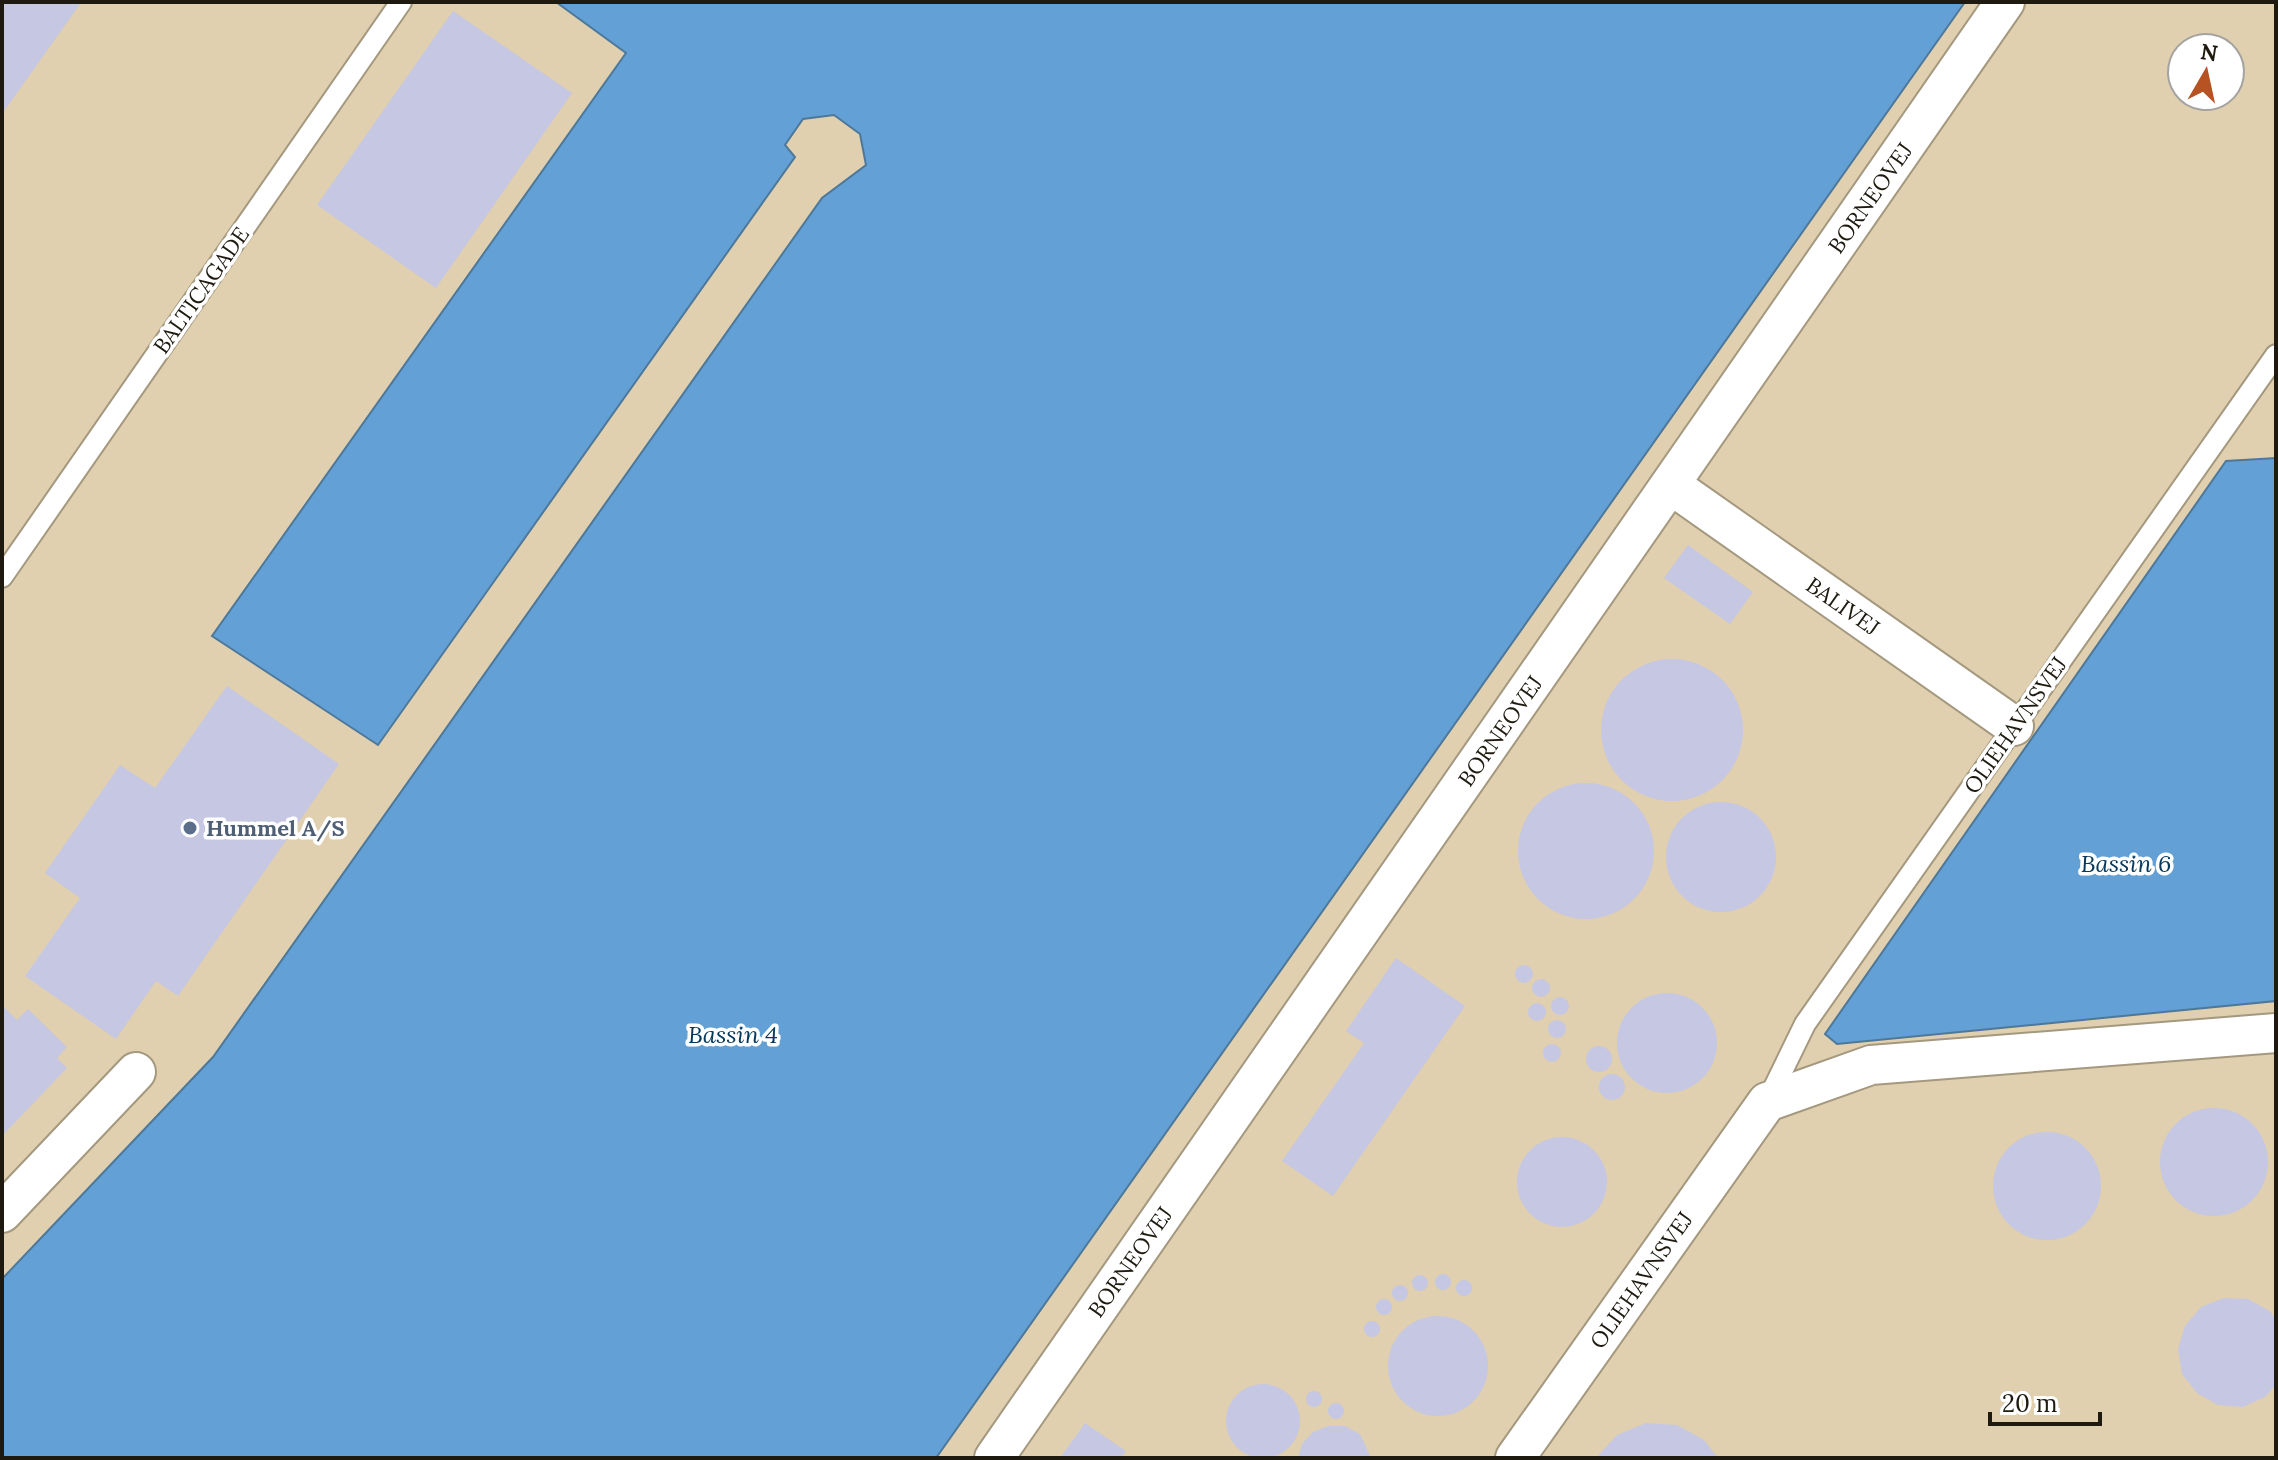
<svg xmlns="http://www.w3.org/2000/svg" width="2278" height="1460" viewBox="0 0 2278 1460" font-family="Lora,serif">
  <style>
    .built { fill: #e0d0af; fill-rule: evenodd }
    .water { fill: #62a0d5; stroke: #4e789a; stroke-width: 2 }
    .building { fill: #c5c7e3 }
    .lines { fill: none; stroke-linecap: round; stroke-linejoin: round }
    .service-casing { stroke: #a4987f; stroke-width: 24 }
    .minor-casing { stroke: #a4987f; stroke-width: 42 }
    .service { stroke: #fff; stroke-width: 20 }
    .minor { stroke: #fff; stroke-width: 38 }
    .service-dot { fill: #5c6f8a; stroke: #fff; stroke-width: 3 }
    .labels { text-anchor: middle; stroke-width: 7; stroke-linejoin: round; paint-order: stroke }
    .street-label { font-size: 22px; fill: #1e1a10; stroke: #fff }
    .service-label { font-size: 22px; font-weight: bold; fill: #4e5e75; stroke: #fff; text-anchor: start }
    .water-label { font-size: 24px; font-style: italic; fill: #07395c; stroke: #fff }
  </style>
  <rect width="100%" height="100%" fill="#eaddc2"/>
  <path class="built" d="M2,2H556L626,53L213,635L378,745L795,158L785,146L803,119L834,115L860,134L866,165L213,1057L2,1284Z
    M1965,2H2276V458L2225,461L1825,1034L1837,1044L2276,1001V1458H936ZM2182,48H2230V96H2182Z"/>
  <path class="water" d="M556,2H1965L936,1458H2V1279L213,1057L822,198L866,165L860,134L834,115L803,119L785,145L795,157L378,745L212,636L626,53Z
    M2276,458V1001L1837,1044L1825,1034L2226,461Z"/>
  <path class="building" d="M2,2L80,4L2,114Z
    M453,11L572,93L436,288L317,205Z
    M1688,545L1753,592L1730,624L1664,578Z
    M1601 730a71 71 0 1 1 142 0a71 71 0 1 1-142 0Z
    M227,686L339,764L178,996L156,981L116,1039L25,976L80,898L45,873L120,765L155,788Z
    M1518 851a68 68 0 1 1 136 0a68 68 0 1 1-136 0Z
    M1666 857a55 55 0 1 1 110 0a55 55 0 1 1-110 0Z
    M1396,958L1465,1006L1333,1196L1282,1161L1364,1043L1346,1031Z
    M1515 974a9 9 0 1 1 18 0a9 9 0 1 1-18 0Z
    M1532 988a9 9 0 1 1 18 0a9 9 0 1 1-18 0Z
    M1617 1043a50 50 0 1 1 100 0a50 50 0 1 1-100 0Z
    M1551 1006a9 9 0 1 1 18 0a9 9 0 1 1-18 0Z
    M1528 1012a9 9 0 1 1 18 0a9 9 0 1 1-18 0Z
    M2,1005L17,1020L28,1009L67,1047L57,1058L67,1068L2,1136Z
    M1548 1029a9 9 0 1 1 18 0a9 9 0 1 1-18 0Z
    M1543 1053a9 9 0 1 1 18 0a9 9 0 1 1-18 0Z
    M1586 1059a13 13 0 1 1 26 0a13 13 0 1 1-26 0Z
    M1599 1087a13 13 0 1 1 26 0a13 13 0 1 1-26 0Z
    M2160 1162a54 54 0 1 1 108 0a54 54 0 1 1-108 0Z
    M1993 1186a54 54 0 1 1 108 0a54 54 0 1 1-108 0Z
    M1517 1182a45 45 0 1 1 90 0a45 45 0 1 1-90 0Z
    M1435 1282a8 8 0 1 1 16 0a8 8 0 1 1-16 0Z
    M1412 1283a8 8 0 1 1 16 0a8 8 0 1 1-16 0Z
    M1456 1288a8 8 0 1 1 16 0a8 8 0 1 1-16 0Z
    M1392 1293a8 8 0 1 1 16 0a8 8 0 1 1-16 0Z
    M2224,1298L2248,1299L2270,1311L2276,1320V1385L2265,1397L2243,1407L2218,1405L2197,1393L2182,1374L2178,1349L2185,1326L2201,1307Z
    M1376 1307a8 8 0 1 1 16 0a8 8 0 1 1-16 0Z
    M1388 1366a50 50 0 1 1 100 0a50 50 0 1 1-100 0Z
    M1364 1329a8 8 0 1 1 16 0a8 8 0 1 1-16 0Z
    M1226 1421a37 37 0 1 1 74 0a37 37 0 1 1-74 0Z
    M1306 1399a8 8 0 1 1 16 0a8 8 0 1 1-16 0Z
    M1328 1411a8 8 0 1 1 16 0a8 8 0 1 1-16 0Z
    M1085,1423L1126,1451L1121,1458H1060Z
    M1646,1423L1677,1425L1704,1440L1718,1458H1596L1617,1435Z
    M1328,1426H1345L1360,1434L1371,1458H1298L1302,1444L1313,1432Z"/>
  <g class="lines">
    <g class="service-casing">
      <path id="service" d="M2,577L401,2
        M1767,1102L1805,1024L2276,355"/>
    </g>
    <g class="minor-casing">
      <path id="minor" d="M1671,485L2014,726
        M2,1213L136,1072
        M994,1458L2005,2
        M1515,1458L1767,1102L1871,1065L2276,1033"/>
    </g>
    <use href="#service" class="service"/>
    <use href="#minor" class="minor"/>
  </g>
  <circle class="service-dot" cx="190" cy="828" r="8"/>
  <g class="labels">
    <g class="street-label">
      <text transform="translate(1870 198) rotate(-55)" y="8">BORNEOVEJ</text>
      <text transform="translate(201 290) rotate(-55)" y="8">BALTICAGADE</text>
      <text transform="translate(1843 606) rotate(35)" y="8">BALIVEJ</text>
      <text transform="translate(2015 725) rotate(-55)" y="8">OLIEHAVNSVEJ</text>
      <text transform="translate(1500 731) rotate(-55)" y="8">BORNEOVEJ</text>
      <text transform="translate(1130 1262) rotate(-55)" y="8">BORNEOVEJ</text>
      <text transform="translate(1641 1280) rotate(-55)" y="8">OLIEHAVNSVEJ</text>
    </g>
    <g class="service-label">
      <text x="206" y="836">Hummel A/S</text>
    </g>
    <g class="water-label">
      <text x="2126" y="872">Bassin 6</text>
      <text x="733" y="1043">Bassin 4</text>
    </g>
  </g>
  <rect width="2278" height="1460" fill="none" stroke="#1e1a10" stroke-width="8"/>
  <g transform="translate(2206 72) rotate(9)"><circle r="38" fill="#ffffff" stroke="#a5a39f" stroke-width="2"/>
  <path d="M0-6L14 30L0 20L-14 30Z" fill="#b75222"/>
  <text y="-12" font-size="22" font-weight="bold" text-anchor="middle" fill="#1e1a10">N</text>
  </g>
  <path d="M1990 1412v12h110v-12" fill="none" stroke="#1e1a10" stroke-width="4"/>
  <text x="2002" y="1412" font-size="24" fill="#1e1a10" stroke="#ffffff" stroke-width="6" paint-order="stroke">20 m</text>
</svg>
